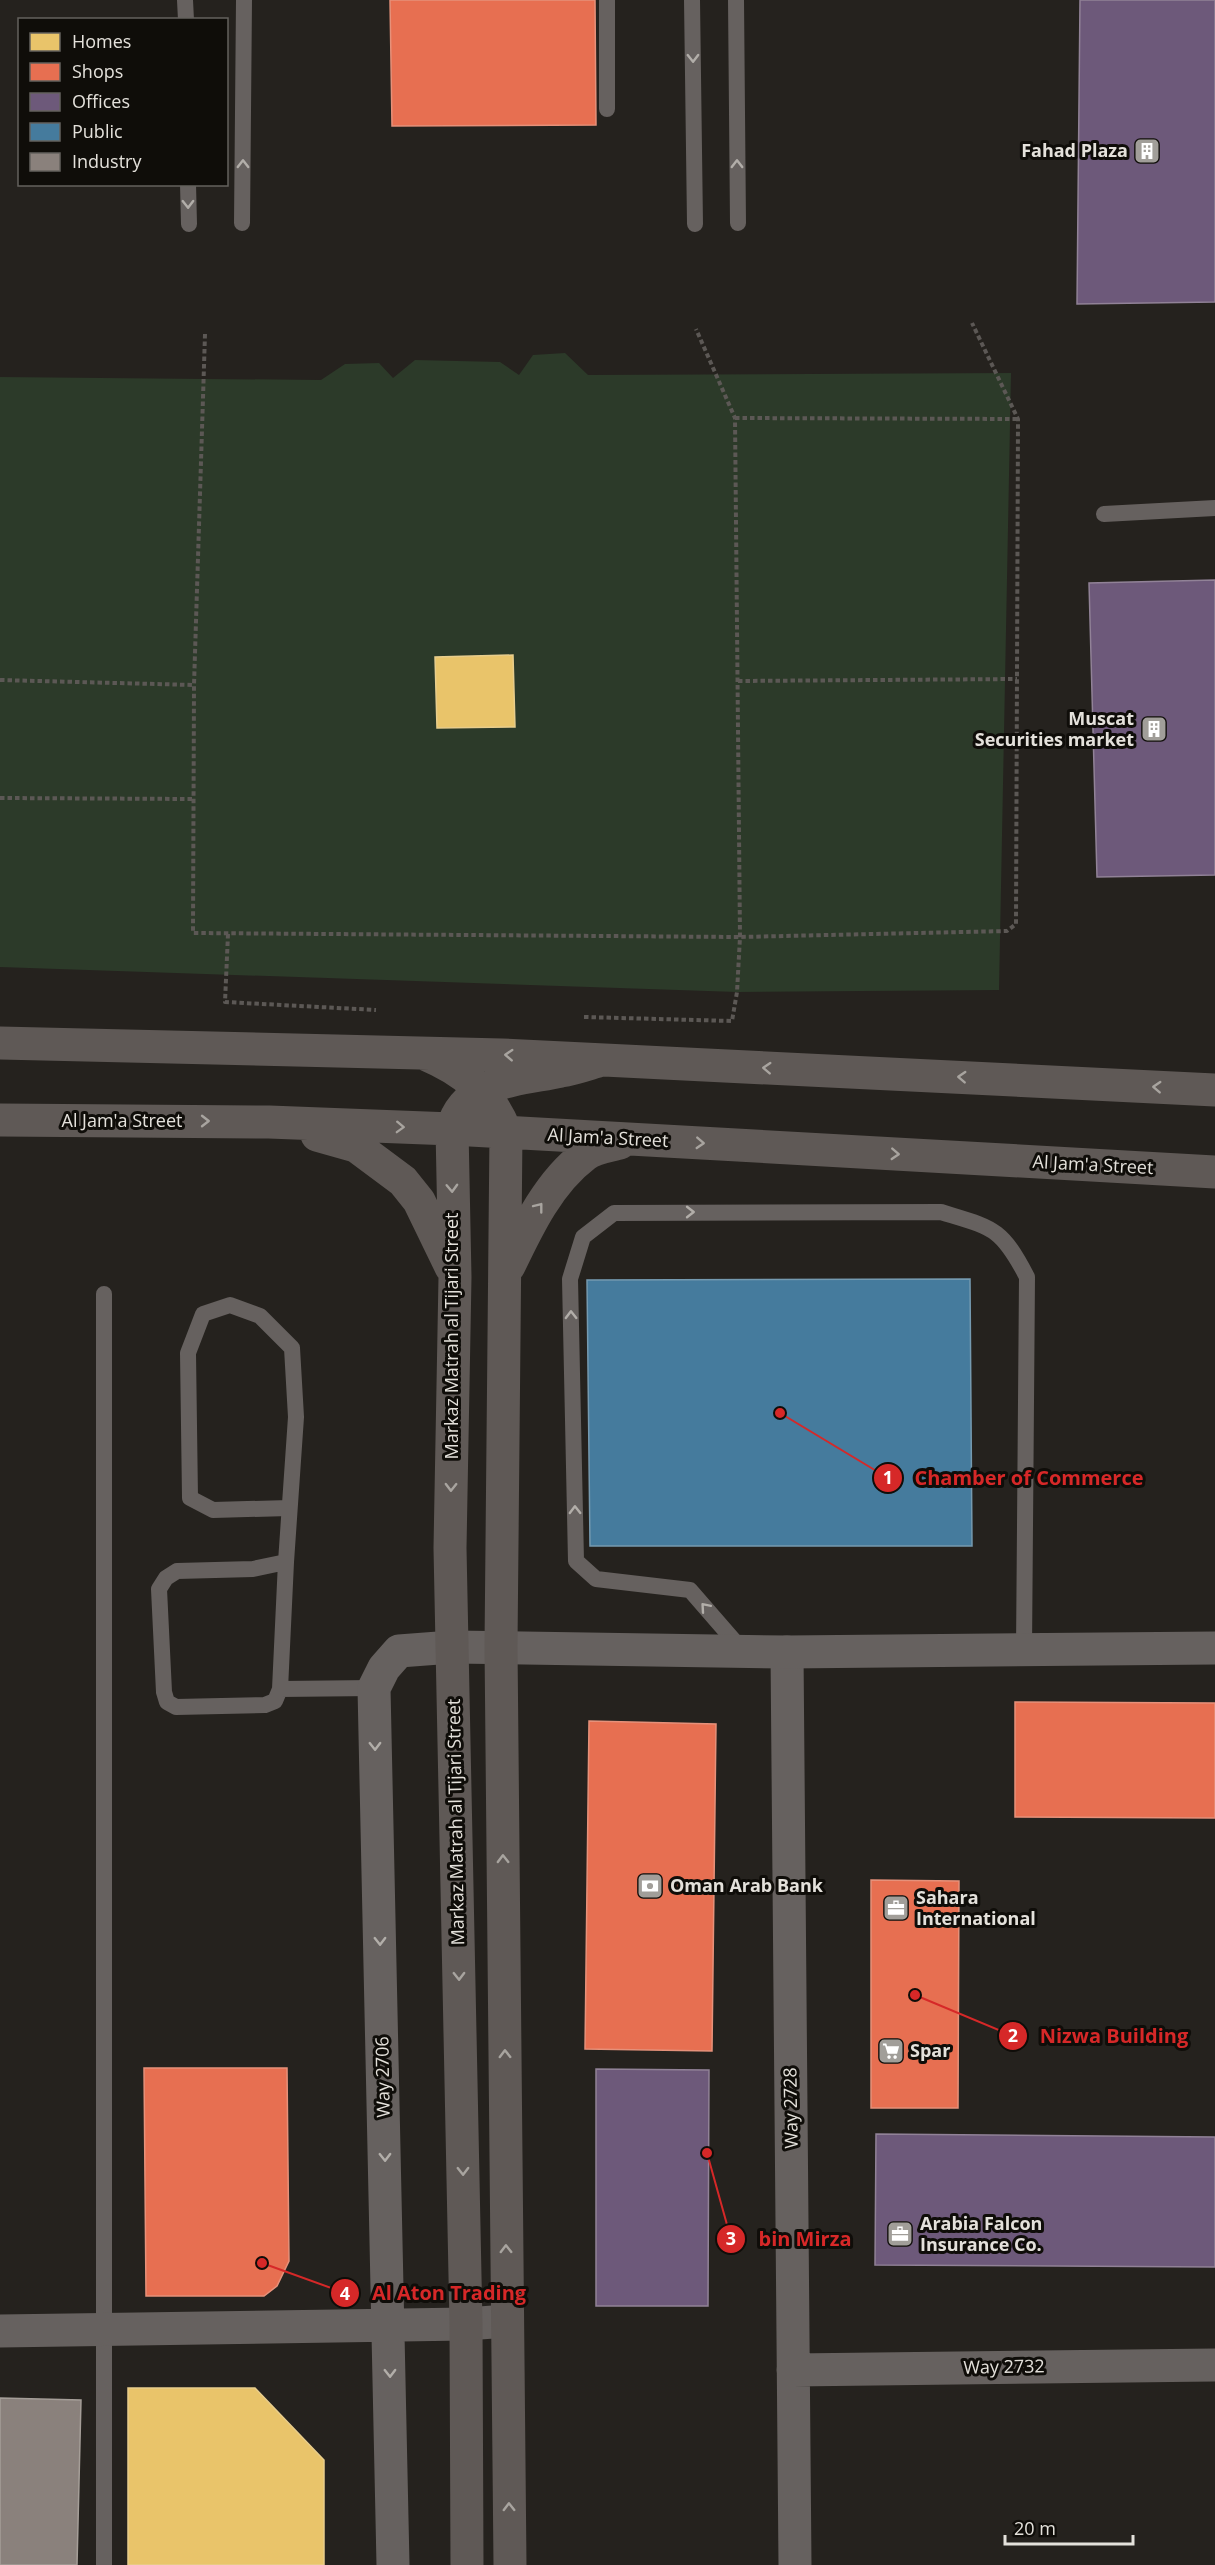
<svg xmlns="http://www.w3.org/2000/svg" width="1215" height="2565" viewBox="0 0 1215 2565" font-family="'Open Sans',sans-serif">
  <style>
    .green { fill: #2c3a29 }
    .homes { fill: #e9c46a; stroke: #e8cd8c; stroke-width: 1.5 }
    .shops { fill: #e76f51; stroke: #e6917a; stroke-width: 1.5 }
    .offices { fill: #6d597a; stroke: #918297; stroke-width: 1.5 }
    .public { fill: #457b9d; stroke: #759ab0; stroke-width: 1.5 }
    .industry { fill: #8a817c; stroke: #a59e98; stroke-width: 1.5 }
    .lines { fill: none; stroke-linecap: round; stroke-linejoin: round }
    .path { stroke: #5c5855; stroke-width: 4; stroke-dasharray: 4.5 3; stroke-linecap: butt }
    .service { stroke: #66615f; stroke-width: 16 }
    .minor { stroke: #66615f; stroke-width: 33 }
    .tertiary { stroke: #66615f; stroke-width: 33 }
    .secondary { stroke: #5f5956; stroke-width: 33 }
    .oneway { stroke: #b2aea9 }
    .oneway2 { stroke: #a8a49f }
    .labels { text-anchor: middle; stroke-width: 6; stroke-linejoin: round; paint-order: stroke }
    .poi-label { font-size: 18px; font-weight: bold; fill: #e4e1db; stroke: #0f0d09; text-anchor: start }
    .street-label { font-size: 18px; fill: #e4e1db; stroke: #0f0d09 }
    .leader { fill: none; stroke: #d62828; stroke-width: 2 }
    .callout-dot { fill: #d62828; stroke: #0f0d09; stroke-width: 2 }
    .mark-label { font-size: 18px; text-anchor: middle; font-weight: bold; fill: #fff }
    .callout-label { font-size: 20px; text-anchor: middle; font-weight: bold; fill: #d62828; stroke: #0f0d09; stroke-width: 6; stroke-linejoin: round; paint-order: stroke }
  </style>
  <rect width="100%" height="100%" fill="#25221e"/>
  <path class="green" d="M565,353L588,375L1011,373L999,990L737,992L0,967V377L321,380L345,364L379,363L393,378L415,360L500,362L519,375L533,355Z"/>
  <path class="homes" d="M513,655L515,727L437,728L435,657Z
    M128,2388H255L324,2460V2565H128Z"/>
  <path class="shops" d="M390,0H595L596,125L392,126Z
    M1015,1702L1215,1703V1818L1015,1817Z
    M589,1721L716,1724L712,2051L585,2049Z
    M871,1880L959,1881L958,2108H871Z
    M144,2068H287L289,2261L277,2286L264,2296H146Z"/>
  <path class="offices" d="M1080,0H1215V302L1077,304Z
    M1215,580V875L1097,877L1089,583Z
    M596,2069L709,2070L708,2306H596Z
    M876,2134L1215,2137V2267L875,2265Z"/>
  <path class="public" d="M970,1279L972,1546H590L587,1280Z"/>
  <path class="industry" d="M0,2398L81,2400L77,2565H0Z"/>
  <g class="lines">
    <path class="path" d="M205,334L194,685L193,933L740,937L1007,931L1016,924L1018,419L972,323
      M735,418L1018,419
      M0,680L194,685
      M738,681L1017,679
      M0,798L193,799
      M228,934L225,1002L376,1010
      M584,1017L732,1021L737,992L740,937L735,418L696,329"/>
    <path class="service" d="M185,0L186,20
      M607,0V109
      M692,0L695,224
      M736,0L738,223
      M188,184L189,224
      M242,223L244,0
      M1104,514L1215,508
      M104,1294V2565
      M286,1562L296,1417L292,1348L260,1316L230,1305L203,1314L188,1353L190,1498L213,1510L289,1508
      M743,1651L690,1590L596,1579L576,1561L570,1279L583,1237L614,1213L941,1212C993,1228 1001,1227 1027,1277L1024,1650
      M280,1689L286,1562L253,1569L177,1571L166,1578L159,1589L164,1692L167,1702L176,1707L265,1705L275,1701L280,1689L374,1688"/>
    <path class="minor" d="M787,1652L795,2565
      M0,2331L466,2324L507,2321
      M793,2370L1215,2365
      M393,2565L374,1688L384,1668L399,1651L452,1647"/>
    <path class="tertiary" d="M452,1647L787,1652L1215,1648"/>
    <path class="secondary" d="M0,1043L502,1055L1215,1090
      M425,1054C465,1071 489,1091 506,1132L501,1646L510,2565
      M0,1120L269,1122L452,1129L1215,1172
      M317,1135L356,1146L403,1181L419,1201L451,1267
      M509,1266C528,1226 549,1182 585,1155C594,1148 610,1146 620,1143
      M467,2565L466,2324L450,1548L455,1277L452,1129C465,1080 519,1080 561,1071C575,1069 588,1064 602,1060"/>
  </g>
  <defs><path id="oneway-chevron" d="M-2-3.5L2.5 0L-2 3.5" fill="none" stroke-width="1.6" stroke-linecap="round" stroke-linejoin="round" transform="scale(1.5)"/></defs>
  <g class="oneway">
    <use href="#oneway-chevron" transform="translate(693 58) rotate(89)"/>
    <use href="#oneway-chevron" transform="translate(243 164) rotate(-90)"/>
    <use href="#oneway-chevron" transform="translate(737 164) rotate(-90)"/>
    <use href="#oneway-chevron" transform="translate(188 204) rotate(89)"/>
    <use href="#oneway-chevron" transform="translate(690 1212)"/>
    <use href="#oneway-chevron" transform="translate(571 1315) rotate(-91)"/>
    <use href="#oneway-chevron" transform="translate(575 1510) rotate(-91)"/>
    <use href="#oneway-chevron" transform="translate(705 1607) rotate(-131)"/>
    <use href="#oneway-chevron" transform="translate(375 1746) rotate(89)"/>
    <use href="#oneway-chevron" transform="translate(380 1941) rotate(89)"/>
    <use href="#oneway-chevron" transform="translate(385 2157) rotate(89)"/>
    <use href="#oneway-chevron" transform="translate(390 2373) rotate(89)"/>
  </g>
  <g class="oneway2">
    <use href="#oneway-chevron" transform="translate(509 1055) rotate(-177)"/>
    <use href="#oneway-chevron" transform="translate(767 1068) rotate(-177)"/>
    <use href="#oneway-chevron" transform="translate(962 1077) rotate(-177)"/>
    <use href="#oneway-chevron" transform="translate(1157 1087) rotate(-177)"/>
    <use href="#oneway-chevron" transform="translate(205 1121)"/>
    <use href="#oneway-chevron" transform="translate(400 1127) rotate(2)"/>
    <use href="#oneway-chevron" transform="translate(700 1143) rotate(3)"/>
    <use href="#oneway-chevron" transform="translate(895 1154) rotate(3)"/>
    <use href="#oneway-chevron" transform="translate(452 1188) rotate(88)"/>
    <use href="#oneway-chevron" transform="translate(539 1207) rotate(-52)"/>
    <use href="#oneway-chevron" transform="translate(451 1487) rotate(91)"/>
    <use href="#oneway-chevron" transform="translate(503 1859) rotate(-91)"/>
    <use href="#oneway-chevron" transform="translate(459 1976) rotate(89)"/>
    <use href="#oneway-chevron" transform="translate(505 2054) rotate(-91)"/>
    <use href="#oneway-chevron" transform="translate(463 2171) rotate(89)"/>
    <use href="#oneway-chevron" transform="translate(506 2249) rotate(-91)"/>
    <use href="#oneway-chevron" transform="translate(509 2507) rotate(-91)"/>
  </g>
  <defs>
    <g id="building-square" transform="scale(1.35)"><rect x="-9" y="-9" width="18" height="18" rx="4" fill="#a19e99" stroke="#0f0d09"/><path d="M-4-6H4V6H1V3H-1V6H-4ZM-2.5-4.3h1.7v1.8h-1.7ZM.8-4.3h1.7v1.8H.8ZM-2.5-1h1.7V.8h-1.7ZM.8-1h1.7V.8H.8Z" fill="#fff"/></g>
    <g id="bank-square" transform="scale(1.35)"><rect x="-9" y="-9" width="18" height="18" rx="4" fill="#a19e99" stroke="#0f0d09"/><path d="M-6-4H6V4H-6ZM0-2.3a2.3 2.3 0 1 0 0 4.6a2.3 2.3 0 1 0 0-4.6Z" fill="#fff"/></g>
    <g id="office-square" transform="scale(1.35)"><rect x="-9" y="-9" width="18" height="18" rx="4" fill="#a19e99" stroke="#0f0d09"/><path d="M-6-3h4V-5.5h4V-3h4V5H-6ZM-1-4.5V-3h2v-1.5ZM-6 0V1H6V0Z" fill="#fff"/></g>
    <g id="supermarket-square" transform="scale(1.35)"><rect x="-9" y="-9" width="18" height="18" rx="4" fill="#a19e99" stroke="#0f0d09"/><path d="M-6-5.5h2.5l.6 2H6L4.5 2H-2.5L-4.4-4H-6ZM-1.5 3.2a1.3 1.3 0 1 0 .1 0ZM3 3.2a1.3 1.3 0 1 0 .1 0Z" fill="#fff"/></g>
  </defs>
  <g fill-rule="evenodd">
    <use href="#building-square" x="1147" y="151"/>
    <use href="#building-square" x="1154" y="729"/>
    <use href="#bank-square" x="650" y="1886"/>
    <use href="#office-square" x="896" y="1908"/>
    <use href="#supermarket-square" x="891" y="2051"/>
    <use href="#office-square" x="900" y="2234"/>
  </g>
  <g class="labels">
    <g class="poi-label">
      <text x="1128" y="157" text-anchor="end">Fahad Plaza</text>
      <text x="1134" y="725" text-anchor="end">Muscat<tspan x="1134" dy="21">Securities market</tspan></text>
      <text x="670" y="1892">Oman Arab Bank</text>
      <text x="916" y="1904">Sahara<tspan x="916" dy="21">International</tspan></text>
      <text x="910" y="2057">Spar</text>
      <text x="920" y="2230">Arabia Falcon<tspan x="920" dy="21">Insurance Co.</tspan></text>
    </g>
    <g class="street-label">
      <text x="122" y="1127">Al Jam'a Street</text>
      <text transform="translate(608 1138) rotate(3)" y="6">Al Jam'a Street</text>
      <text transform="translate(1093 1165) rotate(3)" y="6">Al Jam'a Street</text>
      <text transform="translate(452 1336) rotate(-90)" y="6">Markaz Matrah al Tijari Street</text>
      <text transform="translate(456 1822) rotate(-91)" y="6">Markaz Matrah al Tijari Street</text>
      <text transform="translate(383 2077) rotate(-91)" y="6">Way 2706</text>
      <text transform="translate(791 2108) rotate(-91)" y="6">Way 2728</text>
      <text transform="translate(1004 2367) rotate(-1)" y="6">Way 2732</text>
    </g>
  </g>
  <path class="leader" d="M780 1413L888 1478M915 1995L1013 2036M707 2153L731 2239M262 2263L345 2293"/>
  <g class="callout-dot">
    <circle cx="780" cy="1413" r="6"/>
    <circle cx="915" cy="1995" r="6"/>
    <circle cx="707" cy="2153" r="6"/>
    <circle cx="262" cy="2263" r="6"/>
    <circle cx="888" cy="1478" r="15"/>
    <circle cx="1013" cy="2036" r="15"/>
    <circle cx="731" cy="2239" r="15"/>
    <circle cx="345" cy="2293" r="15"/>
  </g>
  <g class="mark-label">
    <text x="888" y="1484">1</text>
    <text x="1013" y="2042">2</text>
    <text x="731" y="2245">3</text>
    <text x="345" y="2300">4</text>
  </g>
  <g class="callout-label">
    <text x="1029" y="1485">Chamber of Commerce</text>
    <text x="1114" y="2043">Nizwa Building</text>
    <text x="805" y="2246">bin Mirza</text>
    <text x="449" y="2300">Al Aton Trading</text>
  </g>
  <rect x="18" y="18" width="210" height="168" fill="#0f0d09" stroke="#64625d" stroke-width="1.5"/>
  <rect x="30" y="33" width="30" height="18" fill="#e9c46a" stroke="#64625d" stroke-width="1.5"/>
  <text x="72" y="48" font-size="18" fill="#e4e1db">Homes</text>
  <rect x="30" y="63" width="30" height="18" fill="#e76f51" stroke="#64625d" stroke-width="1.5"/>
  <text x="72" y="78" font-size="18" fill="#e4e1db">Shops</text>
  <rect x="30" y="93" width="30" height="18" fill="#6d597a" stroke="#64625d" stroke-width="1.5"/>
  <text x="72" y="108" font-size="18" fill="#e4e1db">Offices</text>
  <rect x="30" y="123" width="30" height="18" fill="#457b9d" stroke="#64625d" stroke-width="1.5"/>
  <text x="72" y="138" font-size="18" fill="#e4e1db">Public</text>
  <rect x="30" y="153" width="30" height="18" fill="#8a817c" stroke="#64625d" stroke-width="1.5"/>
  <text x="72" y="168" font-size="18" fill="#e4e1db">Industry</text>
  <path d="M1005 2535v9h128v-9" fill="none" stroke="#e4e1db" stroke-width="3"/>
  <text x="1014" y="2535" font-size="18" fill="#e4e1db" stroke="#0f0d09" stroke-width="4.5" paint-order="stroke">20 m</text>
</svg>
